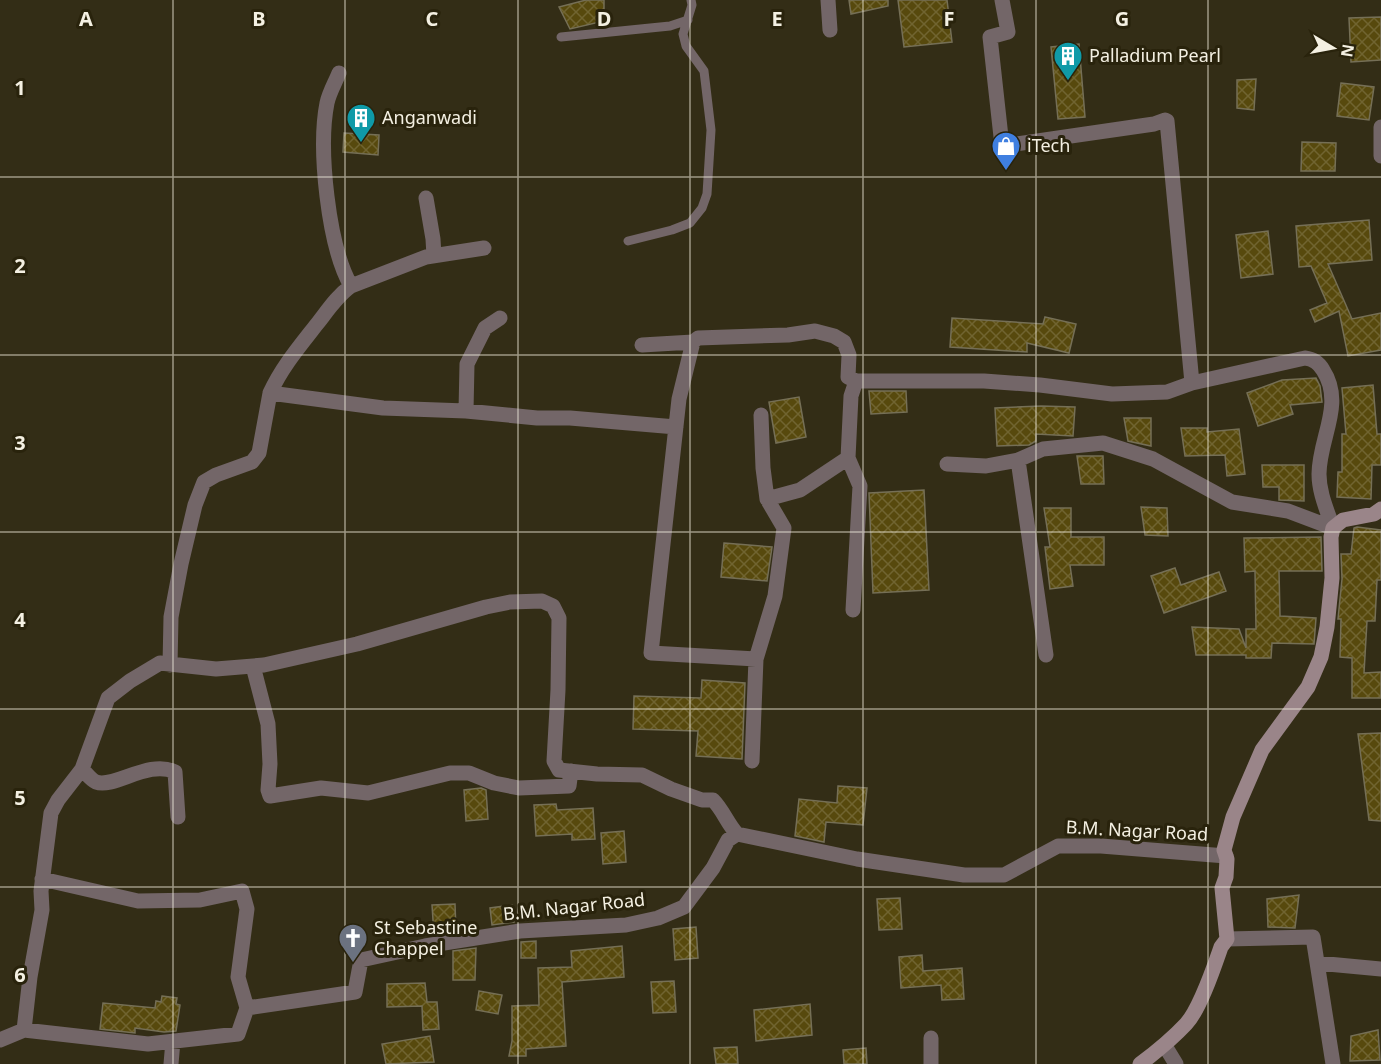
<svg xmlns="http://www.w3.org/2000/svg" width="1381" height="1064" viewBox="0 0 1381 1064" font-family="'Noto Sans',sans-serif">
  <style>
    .building { fill: url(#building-cross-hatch); stroke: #756f56; stroke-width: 1.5 }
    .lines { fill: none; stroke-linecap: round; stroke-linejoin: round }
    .lane { stroke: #736668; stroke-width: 9 }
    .street { stroke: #736668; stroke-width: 15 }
    .secondary { stroke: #9a8589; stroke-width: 15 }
    .grid { fill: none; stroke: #f4f0e2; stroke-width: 1.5; stroke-opacity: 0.55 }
    .labels { text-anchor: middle; stroke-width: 6; stroke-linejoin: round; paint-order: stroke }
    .poi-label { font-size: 18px; fill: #f4f0e2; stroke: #29230c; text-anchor: start }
    .street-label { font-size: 18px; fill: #f4f0e2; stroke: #29230c }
    .grid-label { font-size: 20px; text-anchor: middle; font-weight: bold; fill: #f4f0e2; stroke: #29230c; stroke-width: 6; stroke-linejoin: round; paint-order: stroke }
  </style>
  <defs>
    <pattern id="building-cross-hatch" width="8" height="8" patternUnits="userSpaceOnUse" patternTransform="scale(1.5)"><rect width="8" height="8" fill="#57490d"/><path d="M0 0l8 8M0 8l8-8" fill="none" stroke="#706430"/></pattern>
  </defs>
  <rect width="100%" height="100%" fill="#332d16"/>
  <path class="building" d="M586,0H604V21L570,29L559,7Z
    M849,0H888V6L851,14Z
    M898,0H947L952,42L904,47Z
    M1381,17V60L1351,62L1349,18Z
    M1079,44L1085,117L1058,119L1051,47Z
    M1256,79L1254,110L1237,108V80Z
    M1341,83L1374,87L1369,120L1337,116Z
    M344,133L379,135L378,155L343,152Z
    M1302,142L1336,143L1335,171H1301Z
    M1369,220L1372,260L1328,264L1352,319L1381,313V350L1348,356L1339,311L1315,322L1310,310L1327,303L1311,266L1299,267L1296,226Z
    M1268,231L1273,274L1241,278L1236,235Z
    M1045,317L1076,324L1069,353L1027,343V352L950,347L952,318L1043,324Z
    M1316,378L1320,386L1322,402L1290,405L1293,414L1258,426L1247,393L1282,380Z
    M1373,385L1377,434H1381V465H1372L1371,499L1337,497L1338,472H1342V434H1346L1342,388Z
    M869,391H906L907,412L871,414Z
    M799,397L806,437L776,443L769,402Z
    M1041,406L1075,407L1073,436L1036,434V441L1029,445L997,446L995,408Z
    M1124,418H1151V446L1128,441Z
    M1181,428H1207V432L1239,429L1245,474L1227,476L1225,455L1185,456Z
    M1077,456H1103L1104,484H1081Z
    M1262,465H1304V501L1279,500V487H1263Z
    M924,490L929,590L873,593L869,493Z
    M1141,507L1167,508L1168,536L1145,535Z
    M1044,508H1071V537H1104V565H1070L1073,586L1050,589L1045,547H1050Z
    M1357,527L1381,530V580H1377L1375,621H1367L1364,673L1381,672V698H1352V658L1340,657L1341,619H1338L1342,579L1341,554H1351L1354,528Z
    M1321,537L1322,571H1279L1280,616L1316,618L1314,644L1272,643L1271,658H1246V655H1196L1192,627L1239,629L1246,648V629H1256L1255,571L1245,572L1244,538Z
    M724,543L772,547L767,581L721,577Z
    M1175,568L1181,585L1219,572L1226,591L1164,613L1151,576Z
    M702,680L745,683L742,759L696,756L698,731L633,729L634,696L701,698Z
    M1381,733V821L1369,820L1358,734Z
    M838,786L867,788L863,825L826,822L824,842L795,836L799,799L837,803Z
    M481,788L486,790L488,819L466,821L464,790Z
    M556,804L557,810L593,808L595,839L572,840V834L536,836L534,805Z
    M624,831L626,862L603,864L601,833Z
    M1299,895L1295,928L1268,927L1267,899Z
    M900,898L902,929L879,930L877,899Z
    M455,904L456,931L434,935L432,905Z
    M512,905L514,922L492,925L490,908Z
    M696,927L698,958L675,960L673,929Z
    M536,941V958H521V942Z
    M622,946L624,977L562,982L566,1046L526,1049V1056H509L512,1041V1006L539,1005L538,968L572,967L571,951Z
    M476,948L475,980H453V951Z
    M922,955L923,971L962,968L964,999L942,1000L941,985L901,988L899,957Z
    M674,981L676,1012L653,1013L651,982Z
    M425,983L427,1002H437L439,1029L423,1030L422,1006L387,1007V984Z
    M479,991L502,995L498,1014L476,1010Z
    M162,996L177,998L176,1004L180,1005L176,1031L164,1032L135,1028V1033L100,1029L103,1003L155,1008L156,1001L161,1002Z
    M810,1004L812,1035L756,1041L754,1010Z
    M1378,1030L1380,1060L1350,1061L1351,1036Z
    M430,1036L434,1062L386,1064L382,1044Z
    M737,1047L738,1064H716L714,1048Z
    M866,1048L867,1064H844L843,1050Z"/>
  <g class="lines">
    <path class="lane" d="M561,37L670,26L688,20
      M628,241L672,230L690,223L702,208L707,194L711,130L704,71L686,46L683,34L692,5L691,0"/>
    <path class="street" d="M828,0L830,30
      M1381,127V156
      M426,198L433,239L434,256
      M351,286L426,257L484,248
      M642,345L693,342
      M270,393C282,367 299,347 317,324C328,310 337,296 351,286C328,246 318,148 327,103C329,93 335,83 339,73
      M466,411L467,364L485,328L500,318
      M848,458L860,486L853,610
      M1018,460L1046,655
      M947,464L986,466L1018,460L1043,449L1103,443L1153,459L1232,502L1288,511L1333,528C1327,510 1319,493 1319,474C1319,438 1345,404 1323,370C1319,363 1314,359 1305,358L1192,383L1167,121L1165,120L1154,124L1002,146L990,37L1008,32L1002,0
      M767,499L800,490L848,458L851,396L856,381
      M756,659L651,653L679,399L693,342L698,338L788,335L815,331L834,336L844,342L849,355L848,377L856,381H984L1040,385L1112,394L1167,392L1192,383
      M170,665L171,617L181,564L195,505L204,482L216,475L252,462L259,453L270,393L383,408L466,411L537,418H570L676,427
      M253,666L268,724L270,764L268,790L270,796L321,788L368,793L450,773H469L494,783L519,788L569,786L571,771
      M752,761L756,659L775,596L784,528L767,499L763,468L761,415
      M82,769C86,773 91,780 96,782C114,789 149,759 175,772L178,817
      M42,879L138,901L200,900L242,891L247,909L238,977L247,1008
      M1227,939L1313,937L1333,1064
      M1317,963L1381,969
      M24,1030L30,977L42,910L41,891L51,813L58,800L82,769L108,698L130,681L160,663L216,669L264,665L357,644L486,607L510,602L542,601L553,606L559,618L558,690L554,761L559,770L597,774L642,775L671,789L702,800H713C723,810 727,823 737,834
      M931,1038V1064
      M0,1040L24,1030L148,1044L238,1034L247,1008L355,992L361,960L425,946L520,931L626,925L658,918L684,907L713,868L728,840L737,834L857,859L964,875H1004L1058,846H1101L1226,856
      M1165,1046L1176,1064
      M171,1064L173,1041"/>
    <path class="secondary" d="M1140,1064C1156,1052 1172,1039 1186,1024C1200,1009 1214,967 1221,947L1227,939L1222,888L1226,877L1227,859L1224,850L1233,817L1262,750L1308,687L1321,657L1327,627L1332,578L1331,537L1333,528L1343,520L1374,514L1381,509"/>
  </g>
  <path class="grid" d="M173,0V1064M345,0V1064M518,0V1064M690,0V1064M863,0V1064M1036,0V1064M1208,0V1064M0,177H1381M0,355H1381M0,532H1381M0,709H1381M0,887H1381"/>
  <defs>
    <g id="building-pin" transform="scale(1.5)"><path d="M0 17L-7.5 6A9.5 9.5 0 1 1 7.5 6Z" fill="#0f9aa8" stroke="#29230c"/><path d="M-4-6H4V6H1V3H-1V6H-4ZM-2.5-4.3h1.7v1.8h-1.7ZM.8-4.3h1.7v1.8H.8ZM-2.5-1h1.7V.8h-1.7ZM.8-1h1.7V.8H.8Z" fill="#fff"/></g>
    <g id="shop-pin" transform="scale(1.5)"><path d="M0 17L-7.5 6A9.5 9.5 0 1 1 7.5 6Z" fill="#3f7fe0" stroke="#29230c"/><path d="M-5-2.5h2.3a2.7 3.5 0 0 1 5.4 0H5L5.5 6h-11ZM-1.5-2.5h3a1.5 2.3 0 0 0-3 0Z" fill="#fff"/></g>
    <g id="church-pin" transform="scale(1.5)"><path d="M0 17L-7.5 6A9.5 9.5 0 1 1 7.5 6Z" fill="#6b7280" stroke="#29230c"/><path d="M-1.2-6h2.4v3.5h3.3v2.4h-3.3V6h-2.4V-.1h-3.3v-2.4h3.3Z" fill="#fff"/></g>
  </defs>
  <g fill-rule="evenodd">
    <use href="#building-pin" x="1068" y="56"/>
    <use href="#building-pin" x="361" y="118"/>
    <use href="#shop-pin" x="1006" y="146"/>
    <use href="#church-pin" x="353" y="938"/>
  </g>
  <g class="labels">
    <g class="poi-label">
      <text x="1089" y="62">Palladium Pearl</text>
      <text x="382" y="124">Anganwadi</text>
      <text x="1027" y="152">iTech</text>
      <text x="374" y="934">St Sebastine<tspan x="374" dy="21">Chappel</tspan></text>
    </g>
    <g class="street-label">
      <text transform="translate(1137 831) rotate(3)" y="6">B.M. Nagar Road</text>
      <text transform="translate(574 907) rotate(-6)" y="6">B.M. Nagar Road</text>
    </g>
  </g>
  <g class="grid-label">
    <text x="86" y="26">A</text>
    <text x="259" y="26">B</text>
    <text x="432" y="26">C</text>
    <text x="604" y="26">D</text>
    <text x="777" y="26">E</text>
    <text x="949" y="26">F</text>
    <text x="1122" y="26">G</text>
    <text x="20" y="95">1</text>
    <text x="20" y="273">2</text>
    <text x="20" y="450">3</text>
    <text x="20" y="627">4</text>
    <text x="20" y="805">5</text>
    <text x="20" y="982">6</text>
  </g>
  <g transform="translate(1333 48) rotate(100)" stroke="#29230c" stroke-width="4.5" paint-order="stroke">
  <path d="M0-4.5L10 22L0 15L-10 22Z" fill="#f4f0e2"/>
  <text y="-9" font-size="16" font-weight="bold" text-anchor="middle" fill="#f4f0e2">N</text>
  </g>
</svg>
